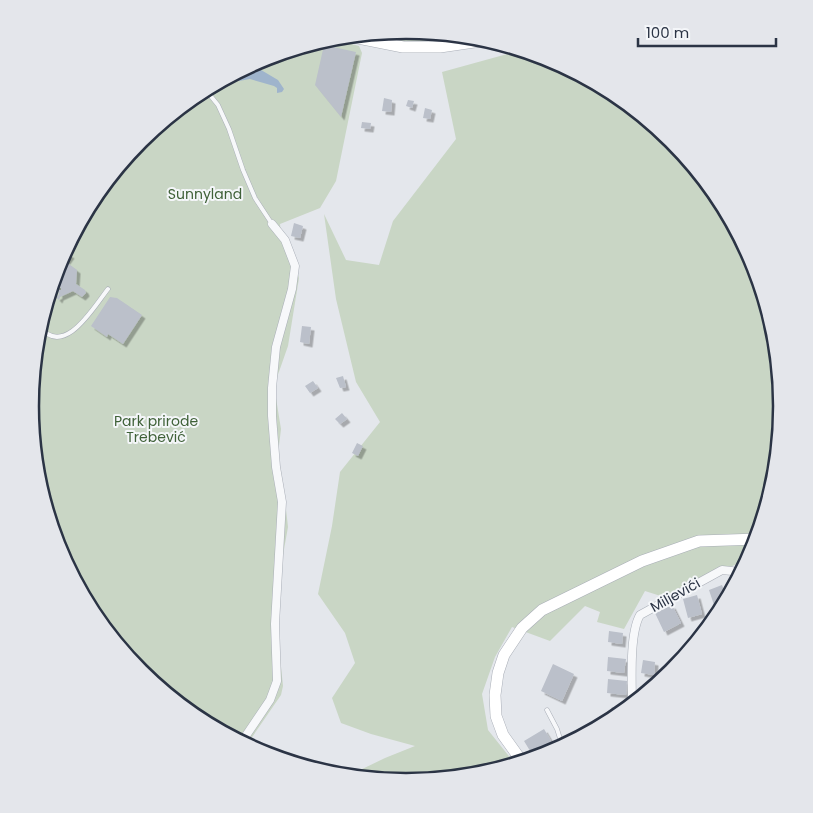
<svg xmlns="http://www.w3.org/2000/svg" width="813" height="813" viewBox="0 0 813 813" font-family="Poppins,sans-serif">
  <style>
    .green { fill: #c9d6c5 }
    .water { fill: #9fb4cc }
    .building { fill: #bbc0ca; filter: url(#shadow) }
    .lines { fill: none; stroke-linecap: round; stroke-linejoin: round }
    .lane-casing { stroke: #a9aeb7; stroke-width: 5 }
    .street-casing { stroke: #a9aeb7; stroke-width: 9 }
    .secondary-casing { stroke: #a9aeb7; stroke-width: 12 }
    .lane { stroke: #f7f8fa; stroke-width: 4 }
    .street { stroke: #f7f8fa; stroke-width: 8 }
    .secondary { stroke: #fff; stroke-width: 11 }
    .labels { text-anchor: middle; stroke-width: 4; stroke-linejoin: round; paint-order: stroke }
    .park-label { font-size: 14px; fill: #3f6138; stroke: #f4f6f9 }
    .street-label { font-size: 14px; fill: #2b3445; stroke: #f4f6f9 }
    .rim { fill: none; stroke: #2b3445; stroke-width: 2.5 }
  </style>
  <defs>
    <filter id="shadow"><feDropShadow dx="3.5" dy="3.5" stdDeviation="0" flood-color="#0004"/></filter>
  </defs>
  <rect width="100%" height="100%" fill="#e4e7ec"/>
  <path class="green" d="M407,30L480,37L490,40L401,45L359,35Z
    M330,38L359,46L362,53L336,181L320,208L280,224C281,242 294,259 299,278L288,346L274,386L281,429L278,454L284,491L288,527L283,555L279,613L278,638L283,686L281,695L246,746L197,719L140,673L93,615L59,550L37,480L30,406L37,333L59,262L94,197L140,140L198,93L263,59Z
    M522,50L551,59L616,94L673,140L720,198L754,263L776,333L783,407L776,480L754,551L749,562L744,560L670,599L645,591L624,629L597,622L600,612L585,606L550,641L512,627L495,657L482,694L488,730L516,765L480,776L406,783L352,778L354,773L385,758L415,746L371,734L341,723L332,698L355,663L345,633L318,594L332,526L340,472L380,422L356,382L336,299L324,214L346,260L379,265L393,221L456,139L442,72Z"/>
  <path class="water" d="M256,67L278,80L284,89L282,92L277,93V88L274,86L250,79L239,81L236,78V73C243,69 248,66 256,67Z"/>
  <path class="building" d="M324,45L356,52L341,117L315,85Z
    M384,98L392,100L391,112L382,111Z
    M408,100L414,101L412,108L406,106Z
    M425,108L432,110L430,119L423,118Z
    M362,122L371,123L370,129L361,128Z
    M294,223L303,226L300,238L291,236Z
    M66,252L71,255L66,262L77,270L76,284L85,290L86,293L82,297L73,291L60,297L59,300L56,297L59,295L58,290H61V288L51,287L59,262Z
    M110,297L117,298L142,315L123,344L108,334L107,337L91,326Z
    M302,326L311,327L309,344L300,342Z
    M343,376L346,387L340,388L336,378Z
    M313,381L318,388L310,393L305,386Z
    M342,413L347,419L340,424L335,419Z
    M357,443L363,446L358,456L352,453Z
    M722,585L728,601L714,605L709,590Z
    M697,595L702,614L688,618L683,599Z
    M672,605L681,623L664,632L655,613Z
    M609,631L623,633L622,644L608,642Z
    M608,657L626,659L624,673L607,671Z
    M643,660L655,662L654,675L641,673Z
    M553,664L574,674L562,701L541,691Z
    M608,679L627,681L626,695L607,693Z
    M647,682L659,684L645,696Z
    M612,707L625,712L613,721L607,719Z
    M544,729L557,751L535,759L524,741Z
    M273,748L279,759L266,755L264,752Z"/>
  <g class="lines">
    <g class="lane-casing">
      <path id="lane" d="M307,45L312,44
        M205,89L218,105L229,129L243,170L255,198L272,224
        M39,326C64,359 93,308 108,289
        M547,710L557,729L563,748"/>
    </g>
    <g class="street-casing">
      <path id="street" d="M632,706C632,683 629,634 640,615L722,570L732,571L742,574
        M241,743L270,700L277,681L275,624L282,502L276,467L272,416V388L276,347L292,289L295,266L285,240L272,224"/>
    </g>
    <g class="secondary-casing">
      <path id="secondary" d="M348,36L403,47H440L488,40
        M523,763L503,735L496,716L495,695L498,673L504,655L522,628L542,610L642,561L699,541L758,539"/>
    </g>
    <use href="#lane" class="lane"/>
    <use href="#street" class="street"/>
    <use href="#secondary" class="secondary"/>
  </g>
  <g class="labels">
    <g class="park-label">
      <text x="205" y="199">Sunnyland</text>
      <text x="156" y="426">Park prirode<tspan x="156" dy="16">Trebević</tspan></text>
    </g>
    <g class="street-label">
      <text transform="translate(675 595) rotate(-29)" y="5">Miljevići</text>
    </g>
  </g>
  <path d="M0 0H813V813H0ZM39 406a367 367 0 1 1 734 0a367 367 0 1 1-734 0Z" fill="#e4e6eb" fill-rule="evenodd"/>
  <path class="rim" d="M39 406a367 367 0 1 1 734 0a367 367 0 1 1-734 0Z"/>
  <path d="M638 38v8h138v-8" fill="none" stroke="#2b3445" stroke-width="2.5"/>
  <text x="646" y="38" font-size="15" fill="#2b3445" stroke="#f4f6f9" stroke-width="4" paint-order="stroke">100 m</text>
</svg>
